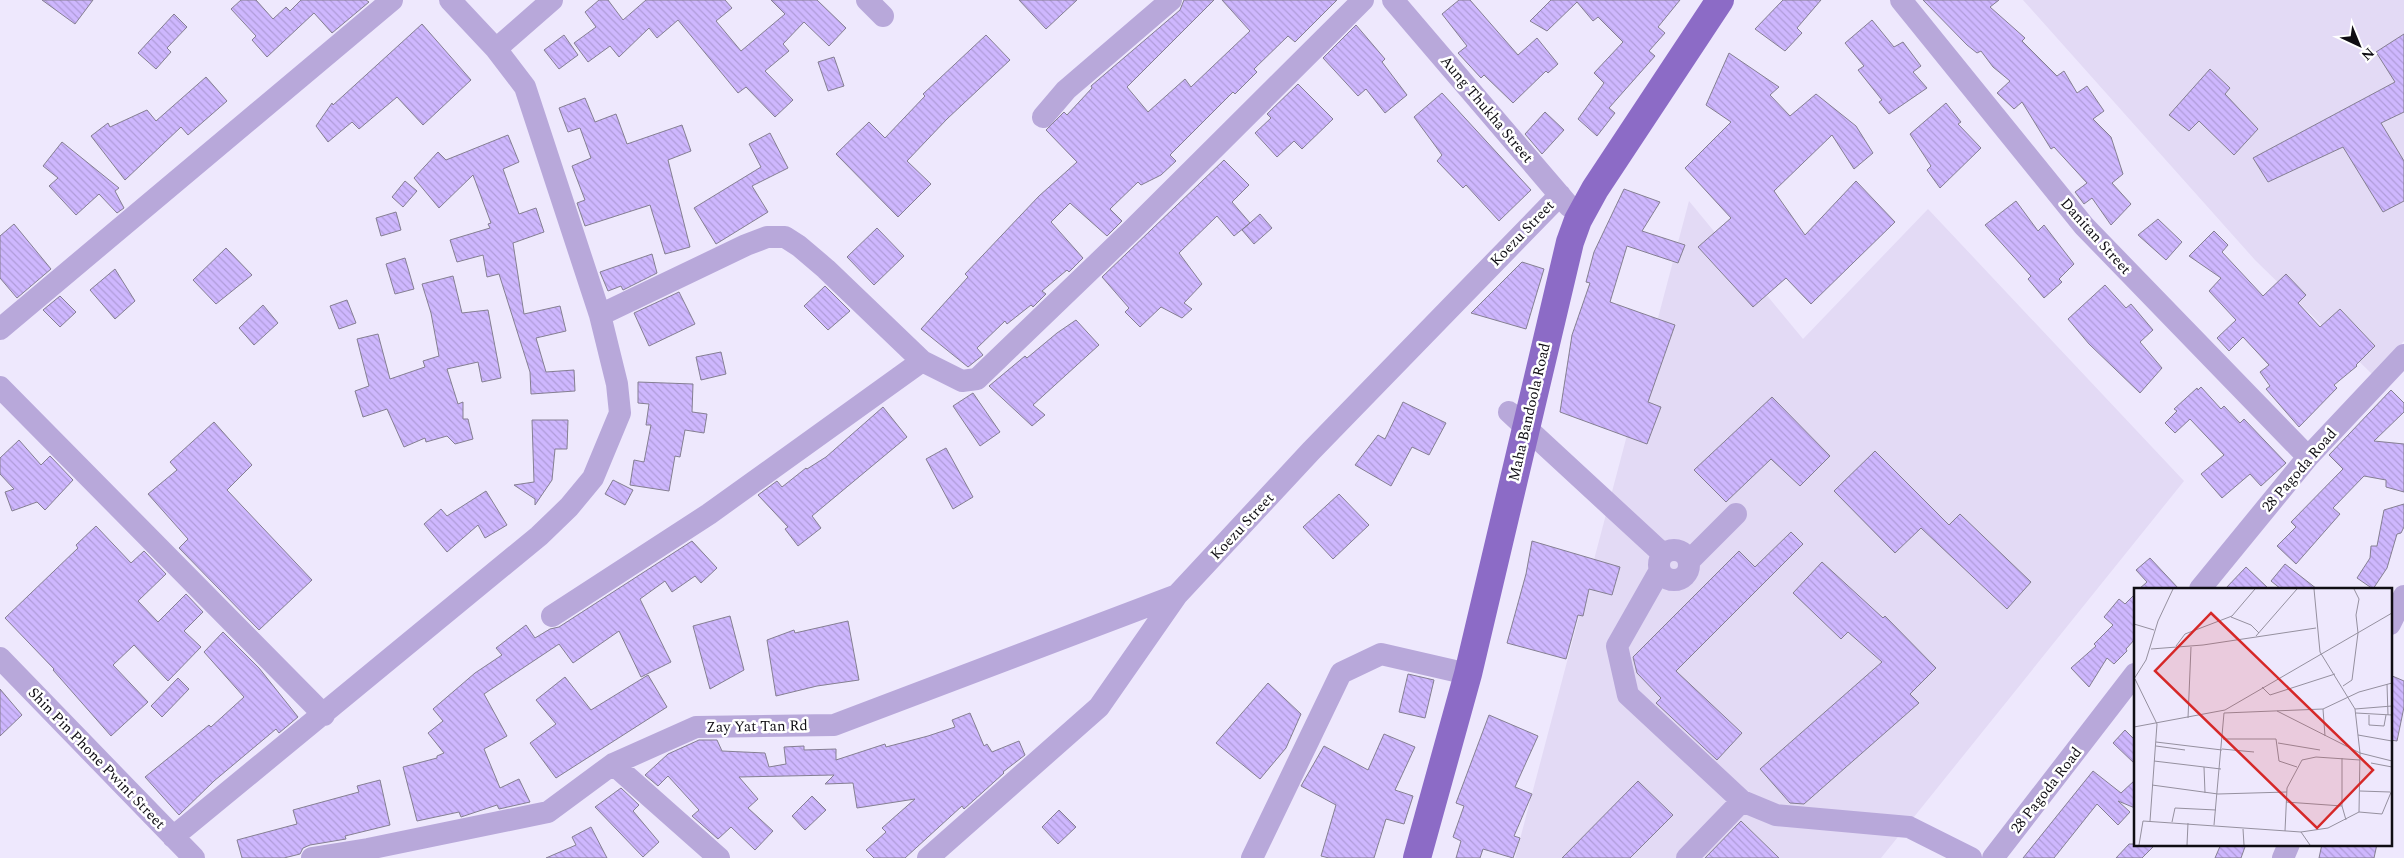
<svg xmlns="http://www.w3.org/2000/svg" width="2404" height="858" viewBox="0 0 2404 858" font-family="Spectral,serif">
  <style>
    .built { fill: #e3daf5 }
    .building { fill: url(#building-back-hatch); stroke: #857f92 }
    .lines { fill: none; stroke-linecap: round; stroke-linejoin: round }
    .minor { stroke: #b8a8da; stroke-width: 22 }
    .major { stroke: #8c6bc6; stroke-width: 28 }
    .labels { text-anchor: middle; stroke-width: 5; stroke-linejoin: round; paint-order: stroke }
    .street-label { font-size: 15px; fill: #0f0d13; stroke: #fff }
    .inset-road { fill: none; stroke: #95909f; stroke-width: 1 }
    .view { fill: #d62828; fill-opacity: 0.15; stroke: #d62828; stroke-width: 2.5 }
    .inset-edge { fill: none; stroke: #0f0d13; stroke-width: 2.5 }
  </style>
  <defs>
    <pattern id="building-back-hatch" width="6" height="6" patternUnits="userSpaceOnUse" patternTransform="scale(1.25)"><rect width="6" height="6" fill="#ceb7fe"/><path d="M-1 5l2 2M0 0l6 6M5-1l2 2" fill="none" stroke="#b09cd9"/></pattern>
  </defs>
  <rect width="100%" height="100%" fill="#eee8fd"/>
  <path class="built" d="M2023,0H2404V341L2373,375L2255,260Z
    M1689,201L1803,339L1928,209L2184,481L1881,858H1515Z"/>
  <path class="building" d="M42,0H93L75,24Z
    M241,0H256L273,19L286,7L290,11L301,0H366L369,2L332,33L314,13L267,57L252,40L256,36L231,9Z
    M599,0H608L623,20L646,0H725L732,8L716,21L741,51L785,14L771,0H817L846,28L829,46L804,22L783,44L789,51L765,71L793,100L775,117L746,87L738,93L678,20L657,38L649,28L619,57L610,46L588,62L574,43L596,27L585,12Z
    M1019,0H1077L1046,29Z
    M1184,0H1214L1127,87L1148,112L1185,79L1191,87L1250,31L1222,0H1337L1295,42L1288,36L1254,69L1257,72L1235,94L1233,92L1170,155L1176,161L1161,175L1141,185L1138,182L1110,209L1122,221L1107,236L1070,203L1051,222L1083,258L1069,272L1067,270L1042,291L1046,294L1033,307L1031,305L1007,324L1005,321L977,348L983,355L968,367L921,329L968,277L965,274L1039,196L1077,162L1046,130L1064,112L1067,115L1092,88L1091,86L1180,10Z
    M1459,0H1470L1518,55L1537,38L1558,64L1548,73L1546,71L1513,103L1484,75L1481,78L1458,53L1467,46L1442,14Z
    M1551,0H1680L1658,27L1665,33L1649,51L1655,56L1609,108L1615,113L1597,136L1578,119L1604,83L1594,73L1623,42L1598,17L1593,21L1577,2L1547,31L1530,21Z
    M1783,0H1821L1797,28L1802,33L1785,51L1755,29Z
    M1923,0H1999L1990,7L2025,38L2022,41L2057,76L2064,71L2077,93L2087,86L2104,111L2093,119L2111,137L2123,174L2112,183L2131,204L2111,225L2092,198L2084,204L2075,192L2087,183L2054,147L2051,149L2022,102L2014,109L1997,93L2010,81L1993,67L1981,51L1977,53L1967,45Z
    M174,14L187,27L167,48L171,52L156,69L138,53Z
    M1872,20L1894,47L1903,42L1921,66L1913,72L1927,88L1889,114L1879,102L1882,100L1858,70L1864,66L1845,43Z
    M422,24L471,80L423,125L397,97L359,129L352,122L328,142L316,126L332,103L333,105Z
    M1356,25L1385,59L1382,62L1407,95L1385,113L1366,89L1358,96L1323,58Z
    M2404,34V112L2381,123L2404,161V201L2383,212L2343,147L2268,182L2253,158L2395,82L2376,52Z
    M564,35L578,55L559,69L544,50Z
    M986,35L1010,60L947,119L907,161L931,184L898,217L836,154L869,122L885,138L925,96L923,94Z
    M1729,53L1779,87L1770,95L1790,116L1816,94L1856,126L1873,153L1854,169L1832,135L1774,191L1805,235L1856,181L1895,222L1811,304L1786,278L1753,307L1698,247L1731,218L1685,168L1731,122L1706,105Z
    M834,57L844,86L828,91L818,62Z
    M2210,69L2230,88L2225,94L2258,129L2234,155L2199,121L2189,131L2169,115Z
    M206,77L227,101L188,135L181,127L125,180L91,136L108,123L110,127L147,110L156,121Z
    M1298,84L1333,119L1302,149L1294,141L1277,157L1255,133L1271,118L1267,114Z
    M1442,93L1531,190L1499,221L1466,185L1463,188L1437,161L1442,155L1414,117Z
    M585,98L595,122L616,114L627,144L682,125L691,151L668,160L690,247L665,254L650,205L585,226L577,203L585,200L572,166L591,158L580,128L568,132L559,108Z
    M1946,103L1961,122L1958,124L1981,148L1940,188L1927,170L1931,166L1910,134Z
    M1545,112L1564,130L1542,154L1525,134Z
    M770,133L788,168L752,186L768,212L716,244L694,208L761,167L749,144Z
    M508,135L519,162L503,169L519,214L536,208L544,232L513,243L524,314L560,306L566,331L536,338L546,372L574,370L575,391L531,394L530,372L499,274L487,277L483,255L457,262L450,240L490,228L488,224L491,223L473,175L439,208L414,178L438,152L446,160Z
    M62,142L119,188L115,191L124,208L117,213L99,194L76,215L49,186L58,178L43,166Z
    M1224,160L1249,185L1232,202L1250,223L1234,236L1217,216L1179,253L1202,284L1184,303L1192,309L1182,318L1161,307L1140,327L1125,312L1129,308L1102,277Z
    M405,181L417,191L403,207L392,197Z
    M1624,189L1660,202L1642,231L1685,245L1678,263L1627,246L1610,302L1675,325L1648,402L1661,407L1647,444L1560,412L1572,335L1590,283L1586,282L1594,252Z
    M2016,201L2038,231L2044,225L2074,264L2059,279L2062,282L2044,298L2028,279L2031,276L1985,225Z
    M396,212L401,230L381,236L376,218Z
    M1260,214L1272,228L1254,244L1242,230Z
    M2158,219L2182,242L2166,260L2138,235Z
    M14,224L51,269L17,298L0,278V236Z
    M877,228L904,256L874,285L847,257Z
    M2214,231L2228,245L2222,252L2263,296L2286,274L2306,295L2298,303L2320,327L2340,309L2375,346L2356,365L2357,366L2334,385L2337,388L2299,427L2266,389L2270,386L2260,372L2269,365L2243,337L2229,351L2217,338L2236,320L2209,291L2221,278L2189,256Z
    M226,248L252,275L216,304L193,280Z
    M652,254L657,273L623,290L621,286L608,291L600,272Z
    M405,258L414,289L395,294L386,264Z
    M1522,262L1544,269L1526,329L1471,313Z
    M115,269L135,301L115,319L90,290Z
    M453,276L462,313L488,310L501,378L482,382L478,362L447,369L458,404L463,402V419H468L473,439L455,444L447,436L426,442L425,438L404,447L387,409L363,417L355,391L369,386L357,339L378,334L390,379L425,367L423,361L439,356L431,313L422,284Z
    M2105,285L2126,308L2131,304L2153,330L2140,342L2162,368L2140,393L2089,344L2068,319Z
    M825,286L850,311L828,330L804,306Z
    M679,292L695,324L649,346L634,313Z
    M60,296L76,312L60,327L43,310Z
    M347,300L356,323L339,329L330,306Z
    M263,305L278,323L254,345L239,328Z
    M1076,320L1099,345L1033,405L1045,415L1032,426L989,386L1025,356L1027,358L1057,333Z
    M721,352L726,374L701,380L696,357Z
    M638,382L693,384L692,412L707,414L704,433L685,430L680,457L675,456L669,491L630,485L634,460L644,462L651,425H646L649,404L638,403Z
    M2201,387L2221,409L2224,406L2240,423L2244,419L2286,463L2261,486L2250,474L2222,498L2201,474L2224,455L2190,419L2175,433L2165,423L2177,411L2174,409L2197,388L2198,390Z
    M2391,390L2404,403V412L2374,441L2404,444V492L2386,487V480L2364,476L2333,508L2340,514L2296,564L2277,546L2296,527L2291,522L2343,469L2329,455Z
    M973,393L1000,432L980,446L953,406Z
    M1772,397L1830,456L1800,486L1771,459L1726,502L1694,470Z
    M1403,402L1446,423L1429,455L1412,447L1391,486L1355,465L1378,435L1385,439Z
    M883,407L907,437L812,516L821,528L798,546L785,529L788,527L758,495L777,481L782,487L806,468L807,469L826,457Z
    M532,420H568L567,449H555L552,480L535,505V499L514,485L534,482Z
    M214,422L252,465L227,490L312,580L259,630L179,548L188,539L148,494L177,470L170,462Z
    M19,440L41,465L50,456L73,480L45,510L37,502L12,511L5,492L14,489L0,474V458Z
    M946,448L973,497L953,509L926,459Z
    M1875,451L1949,525L1960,514L2031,582L2007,609L1921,528L1895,553L1834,491Z
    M613,480L633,490L625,505L605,494Z
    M486,491L507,525L485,538L478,525L447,552L424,524L441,509L447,516Z
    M1339,494L1369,525L1333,559L1303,527Z
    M2404,504V527L2401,533L2397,534L2387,568L2373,589L2357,578L2370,558L2371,546H2377L2384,510Z
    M96,526L131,563L144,551L166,574L138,601L158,622L186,594L203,612L184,631L201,647L168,681L134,645L113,665L148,702L111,736L53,670L54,669L5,618L78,548L76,545Z
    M1791,532L1803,544L1676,671L1742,733L1717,760L1656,703L1661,698L1637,673L1633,657L1739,551L1755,567Z
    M692,541L717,568L701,583L695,576L672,592L665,581L640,599L671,662L641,677L619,631L573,663L559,644L484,694L507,736L484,749L500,788L519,779L530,802L499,809L497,805L461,817L459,812L417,821L403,767L437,758V756L444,753L428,733L443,721L433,709L475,673L502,655L496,648L526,625L535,638L550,629L559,627Z
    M1532,541L1620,567L1612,595L1589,589L1583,616L1578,615L1566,659L1507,643L1526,574Z
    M2150,558L2179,589H2139L2147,582L2136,570Z
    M1822,562L1883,618L1885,616L1936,668L1910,694L1919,703L1804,804L1790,803L1760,769L1882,662L1848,632L1841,639L1793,593Z
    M2285,564L2317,589H2281L2271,581Z
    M2246,567L2269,589H2225Z
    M2135,594V639L2126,649L2127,651L2114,664L2107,658L2089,687L2071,668L2096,646L2094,644L2113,625L2104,617L2119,599L2125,604Z
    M730,616L744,670L710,689L693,626Z
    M848,621L859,680L817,686L776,696L767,640L794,630L795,633Z
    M223,632L259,668L298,717L279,733L276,729L214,781L179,815L145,777L209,725L211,727L244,697L204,652Z
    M1408,674L1434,680L1425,718L1399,712Z
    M648,675L667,707L556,778L530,743L556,724L536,700L565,677L591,710Z
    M2390,675L2404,681V707L2397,741L2390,740Z
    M178,678L189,689L162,717L151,706Z
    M1268,683L1301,714L1286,748L1260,779L1216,743Z
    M0,689L22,715L0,736Z
    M970,713L984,746L987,744L992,752L1019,741L1025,755L1003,772L1004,773L964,809L962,806L905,858H874L866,850L886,832L882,828L915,799L857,808L853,783L825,784L834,775L739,777L758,799L748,808L773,831L755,850L731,827L718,839L692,816L699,810L668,776L658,786L645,775L668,754L699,740H717L722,751L765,753L769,767L786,764L784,747L804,746V750L836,749V760L885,744L886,747L928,736L955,727L952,720Z
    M1489,715L1538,736L1515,787L1532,794L1514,836L1520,838L1513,858L1483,849L1480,858H1456L1461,841L1453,837L1464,806L1456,803Z
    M2125,730L2135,740V764L2113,743Z
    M1384,734L1415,747L1395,790L1413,796L1404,824L1386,819L1374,858H1329L1321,856L1336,805L1301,786L1324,746L1368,770Z
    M2093,771L2121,793L2135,780V808L2118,801L2130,812L2118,825L2097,804L2054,858H2023Z
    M380,780L390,825L345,836L346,839L310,845L303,848L300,854L284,858H242L237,840L297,824L293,810L359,792L357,786Z
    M1638,781L1673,815L1630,858H1562Z
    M621,788L639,805L633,811L659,842L643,857L595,807Z
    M812,796L826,810L805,830L792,816Z
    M1059,810L1076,827L1058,844L1042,827Z
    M1741,821L1779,858H1705Z
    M591,827L607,858H546L576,845L572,837Z
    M2129,844H2156L2142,858H2116Z
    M2221,844H2246L2241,858H2215Z
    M2322,844H2377L2374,858H2319Z"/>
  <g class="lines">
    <path class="minor" d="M867,0L883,16
      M1393,0L1569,206
      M1901,0L2084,226L2308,457
      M496,49L552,0
      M1043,117L1066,90L1171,0
      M600,315L746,245L767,237H785L799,246L826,269L922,361L962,381L977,379L1132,230L1363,0
      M0,329L392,0
      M0,387L324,715
      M1509,412L1663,554
      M1659 565a15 15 0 1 1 30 0a15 15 0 1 1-30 0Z
      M1689,561L1736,514
      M1659,572L1617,646L1628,695L1742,801L1776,815L1909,827L1971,858
      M2200,589L2308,457L2404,355
      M552,616L709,514L922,361
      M2390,624L2404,596
      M0,658L194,858
      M613,764L719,858
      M173,837L539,536L569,507L593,478L620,413L617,384L600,315L525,87L496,49L450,0
      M312,858L368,849L548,812L613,764L696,727L834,725L1177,595
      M928,858L1099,707L1177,595L1311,451L1560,195
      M1252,858L1341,673L1381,654L1468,674
      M1687,858L1742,801
      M1993,858L2135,674
      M2283,858L2289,844"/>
    <path class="major" d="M1417,858L1468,674L1570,242L1578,220L1595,189L1720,0"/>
  </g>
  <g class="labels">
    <g class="street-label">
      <text transform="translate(1487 109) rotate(50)" y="5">Aung Thukha Street</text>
      <text transform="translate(1522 233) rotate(-46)" y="5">Koezu Street</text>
      <text transform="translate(2096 236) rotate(48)" y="5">Danitan Street</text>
      <text transform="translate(1529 412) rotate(-77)" y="5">Maha Bandoola Road</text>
      <text transform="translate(2299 470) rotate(-49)" y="5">28 Pagoda Road</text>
      <text transform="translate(1242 526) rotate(-47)" y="5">Koezu Street</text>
      <text transform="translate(757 726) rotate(-1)" y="5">Zay Yat Tan Rd</text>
      <text transform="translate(97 758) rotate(46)" y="5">Shin Pin Phone Pwint Street</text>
      <text transform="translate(2046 790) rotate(-52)" y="5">28 Pagoda Road</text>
    </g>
  </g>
  <g transform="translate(2134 588)">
    <rect width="258" height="258" fill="#eee8fd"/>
    <path class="inset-road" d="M97,29L117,37L125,45M0,36L20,42M122,48L163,1M42,58L51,46L98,28L121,1M17,61L69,57L182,40M0,91L12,72L24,33L39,1M1,91L23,136L16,233M253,96L254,127M209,98L218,92L224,45L222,27L225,11L220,1M128,99L136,107L201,86M189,121L191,148M221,121L258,118M143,123L226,165L258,173M90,125L189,121L225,104L258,95M222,125L258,127M235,127V137L250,138L252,127M54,130L57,59M0,139L91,122L258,25M224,147L258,153M89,151H142L145,173L163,179M22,154L88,162M144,155L186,162M22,158L51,162M88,161L120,164M208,170V218L212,232M20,173L87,181M237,175L258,179M70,179L71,205M18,197L84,206L153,204M226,203L256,204M152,214L208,218M225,224L248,226L258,202M38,234L41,220L82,222M80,237L90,125M109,241L110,257M151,243L153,200L168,172L182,169L226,172M167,244L176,257M5,257L9,233L167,244L194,240L225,224L226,165L221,121L186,64L180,1M53,257L54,235"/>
    <path class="view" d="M77,25L239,182L183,240L21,83Z"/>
    <rect width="258" height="258" class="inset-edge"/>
  </g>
  <g transform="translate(2359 45) rotate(136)" stroke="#ffffff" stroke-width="4" paint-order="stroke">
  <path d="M0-4L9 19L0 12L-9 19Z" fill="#0f0d13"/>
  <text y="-8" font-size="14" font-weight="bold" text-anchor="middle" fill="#0f0d13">N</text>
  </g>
</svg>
